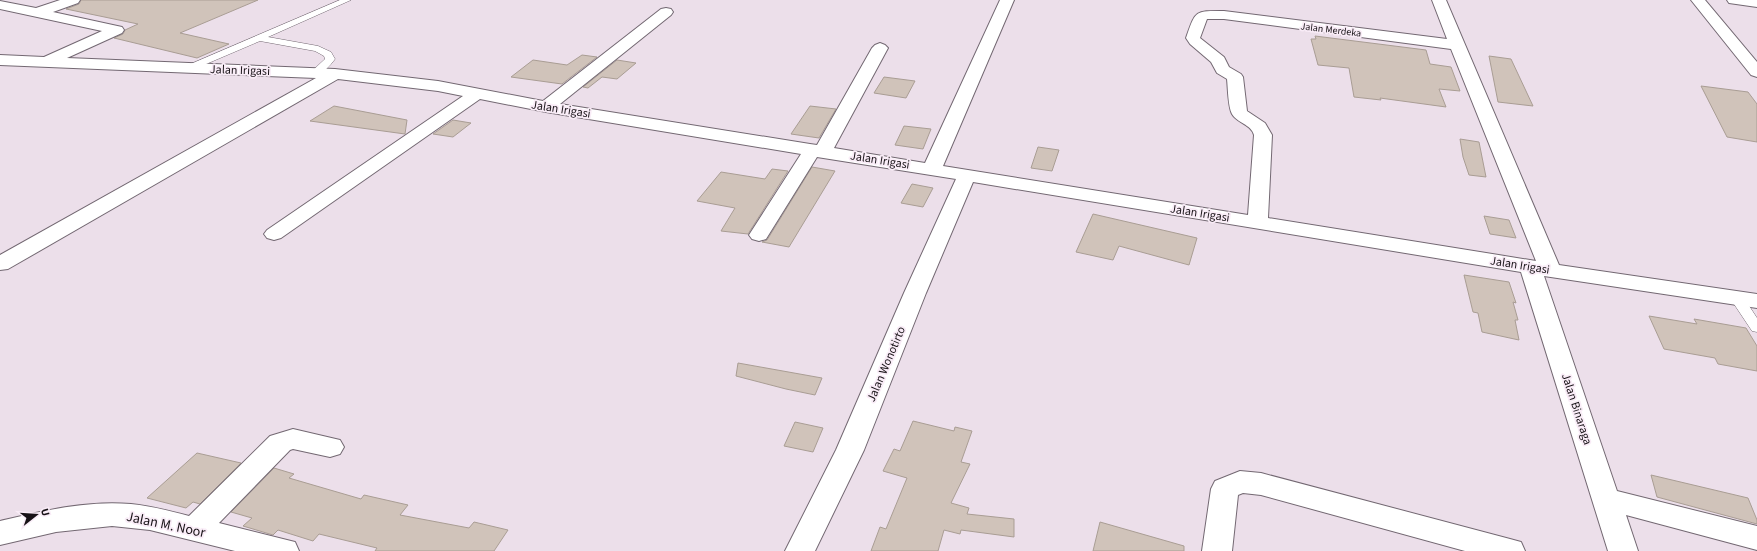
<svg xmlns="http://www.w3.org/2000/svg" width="1757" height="551" viewBox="0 0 1757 551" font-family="'Source Sans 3',sans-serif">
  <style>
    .building { fill: #d0c3ba; stroke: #a99d94 }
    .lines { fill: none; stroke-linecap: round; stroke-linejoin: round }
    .lane-casing { stroke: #736872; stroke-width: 1 }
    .street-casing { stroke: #736872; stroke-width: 2 }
    .lane { fill: #fff; fill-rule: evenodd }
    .street { fill: #fff; fill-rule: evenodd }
    .labels { text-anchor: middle; stroke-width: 3.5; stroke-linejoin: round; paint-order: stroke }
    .far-street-label { font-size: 10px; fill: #171216; stroke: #f9ecf7 }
    .street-label { font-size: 12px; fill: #171216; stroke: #f9ecf7 }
    .near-street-label { font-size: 14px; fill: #171216; stroke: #f9ecf7 }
  </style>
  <rect width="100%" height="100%" fill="#ecdfea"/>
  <path class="building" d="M81,0H258L180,33L229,44L197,58L114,38L123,34L125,30L138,24L66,9L79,4Z
    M1315,36L1426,50L1430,64L1451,67L1460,91L1439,89L1446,107L1380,98L1381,100L1354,97L1349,68L1318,65L1311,39H1316Z
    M582,55L597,57L562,84L511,77L533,60L567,65Z
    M1489,56L1511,59L1533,106L1498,102Z
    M617,60L636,63L617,79L602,77L588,88L583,87Z
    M884,77L915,81L906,98L874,93Z
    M1701,86L1748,92L1757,104V142L1727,137Z
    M334,106L407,120L405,134L310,121Z
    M810,106L836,109L819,138L791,134Z
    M453,120L471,123L453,137L433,134Z
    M904,126L931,129L923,149L895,145Z
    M1460,139L1479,142L1486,177L1469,175L1463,157Z
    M1038,147L1059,150L1052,171L1031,168Z
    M812,167L835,171L789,247L762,242L767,240Z
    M772,169L788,171L748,234L721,231L735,208L697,201L721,172L765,179Z
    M912,184L933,188L923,207L901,203Z
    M1093,214L1197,238L1189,265L1119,246L1113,260L1076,252Z
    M1484,216L1509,220L1516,238L1490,234Z
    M1464,275L1509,282L1516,303L1513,302L1518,320H1515L1519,340L1482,332L1478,313L1473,312Z
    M1649,316L1697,324L1694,319L1746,328L1757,346V371L1718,364L1715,358L1664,349Z
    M738,363L822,378L815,395L786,389L736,376Z
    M913,421L954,431L955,427L972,431L961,462L970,464L951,503L969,508L967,514L1014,519V537L961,530L960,534L944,530L938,551H871L880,527L886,529L907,478L883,471L894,449L900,451Z
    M795,422L823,428L813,452L784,446Z
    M197,453L241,463L200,504L193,502L186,508L147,498Z
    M274,468L294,474L289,478L361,499L364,495L408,505L400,515L469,528L474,522L508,530L494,551H375L377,548L319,534L313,541L278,530L273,535L243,526L252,518L231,512Z
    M1651,475L1748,498L1757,520V524L1657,497Z
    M1100,522L1184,546V551H1093Z"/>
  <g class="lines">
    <g class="lane-casing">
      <path id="lane" d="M340,0H351L268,37L318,46L331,52L335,59C330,66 323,73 315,76L310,73L325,59L324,56L315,51L260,41L192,70H186L184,68L186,66Z
        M1737,294L1742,295L1757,318V332L1752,331L1730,298L1732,295Z"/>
    </g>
    <g class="street-casing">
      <path id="street" d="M60,0H80L78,3L53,12L122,27L124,30L122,33L67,58L335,69L438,81L543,101L661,9L666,8L671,9L673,12L671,15L560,104L810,144L817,145L872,48L875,45L880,43L885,45L888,48L834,148L925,163L1000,0H1014L943,166L1248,215L1254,135C1251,124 1237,123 1232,114C1228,107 1228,88 1227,79L1217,73L1211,62L1190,44L1186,38C1196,10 1194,11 1224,11L1447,39L1432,0H1446L1559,265L1757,294V308L1544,276L1617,491L1757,526V550L1626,515L1638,551H1608L1521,272L973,182L926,293L864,450L815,551H785L836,450L904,293L956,179L817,157L766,239L759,241L752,239L749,235L801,154L546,112L480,99L281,238L274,240L267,238L264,234L267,230L463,96L438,91L338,79L8,269L0,270V255L316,78L0,65V55L44,57L102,31L0,9V1L36,8ZM1207,19H1224L1451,49L1536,261L1268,218L1272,135L1265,123L1247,111L1243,77L1241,74L1229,67L1224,57L1200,38Z
        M1691,0H1705L1757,62V77L1751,75Z
        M1727,0H1757V7L1729,3Z
        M293,429L340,440L344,447L340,454L330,457L293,449L290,450L219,523L295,542L299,551H235L150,530L112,526L56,532L0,545V521C43,511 87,500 131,504C151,506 170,511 189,516L270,436Z
        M1240,471L1261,473L1510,539L1521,542L1525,551H1465L1261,495L1243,493L1238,495L1232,551H1202L1211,489L1215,481Z"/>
    </g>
    <use href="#lane" class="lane"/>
    <use href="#street" class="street"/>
  </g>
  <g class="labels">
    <g class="far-street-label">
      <text transform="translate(1331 29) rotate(7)" y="4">Jalan Merdeka</text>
    </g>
    <g class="street-label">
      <text transform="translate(240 70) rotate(2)" y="4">Jalan Irigasi</text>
      <text transform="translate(561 109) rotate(9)" y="4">Jalan Irigasi</text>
      <text transform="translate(880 160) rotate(9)" y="4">Jalan Irigasi</text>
      <text transform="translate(1200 213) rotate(9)" y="4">Jalan Irigasi</text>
      <text transform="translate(1520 265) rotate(9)" y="4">Jalan Irigasi</text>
      <text transform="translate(886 364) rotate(-67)" y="4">Jalan Wonotirto</text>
      <text transform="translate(1577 409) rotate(72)" y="4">Jalan Binaraga</text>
    </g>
    <g class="near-street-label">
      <text transform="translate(166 524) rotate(12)" y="5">Jalan M. Noor</text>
    </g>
  </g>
  <g transform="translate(36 515) rotate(73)" stroke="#f9ecf7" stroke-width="3" paint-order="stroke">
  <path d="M0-3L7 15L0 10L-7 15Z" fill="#171216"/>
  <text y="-6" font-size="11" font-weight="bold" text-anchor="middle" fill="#171216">U</text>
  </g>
</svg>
